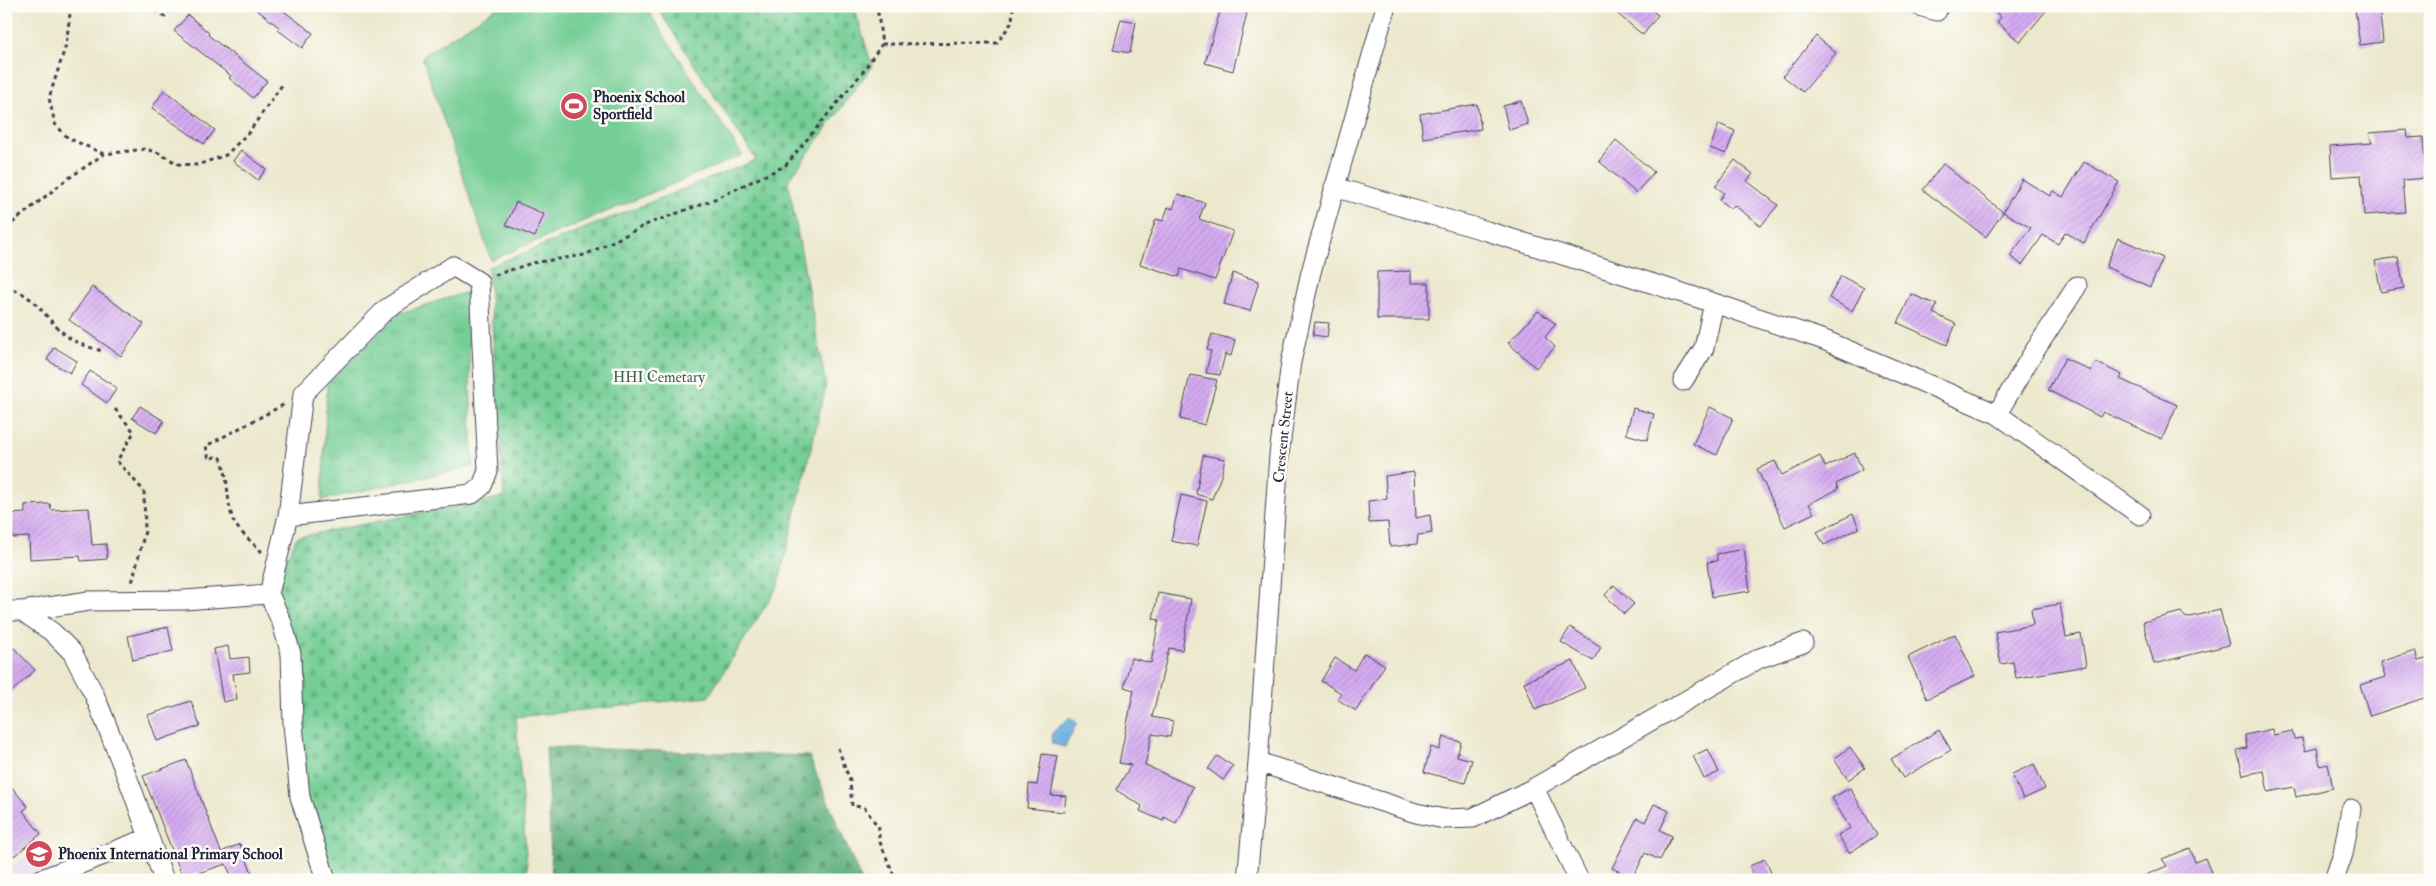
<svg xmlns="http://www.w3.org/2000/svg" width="2436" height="886" viewBox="0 0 2436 886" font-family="'IM FELL Double Pica',serif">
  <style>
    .built { fill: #e5d3f1 }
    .grass { fill: url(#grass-tufts); stroke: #4b7868 }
    .forest { fill: url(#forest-firs); stroke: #406a5c }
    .cemetery { fill: url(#cemetery-stones); stroke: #4b7868 }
    .pitch { fill: #74ce95; stroke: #4b7868 }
    .water { fill: #68adde; stroke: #45688c }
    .building { fill: url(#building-hatch) }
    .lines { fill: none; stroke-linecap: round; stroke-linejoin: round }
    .minor-casing { stroke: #404051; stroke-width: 21 }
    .path { stroke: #404051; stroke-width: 3; stroke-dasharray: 4 4; stroke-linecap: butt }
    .minor { stroke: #fff; stroke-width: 19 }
    .labels { text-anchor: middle; stroke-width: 5; stroke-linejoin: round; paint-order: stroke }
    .poi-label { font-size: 15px; font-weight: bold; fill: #22223b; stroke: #fdfcf7; text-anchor: start }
    .park-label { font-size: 15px; fill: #3f5e5a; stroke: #fdfcf7 }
    .street-label { font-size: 15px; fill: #22223b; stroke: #fdfcf7 }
  </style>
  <defs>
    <pattern id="grass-tufts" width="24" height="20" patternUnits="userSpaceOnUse" patternTransform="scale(1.25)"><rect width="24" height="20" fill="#74ce95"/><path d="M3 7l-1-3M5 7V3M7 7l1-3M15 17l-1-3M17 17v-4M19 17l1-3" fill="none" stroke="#64b181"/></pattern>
    <pattern id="forest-firs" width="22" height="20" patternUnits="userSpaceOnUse" patternTransform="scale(1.25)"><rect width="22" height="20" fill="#5fb17e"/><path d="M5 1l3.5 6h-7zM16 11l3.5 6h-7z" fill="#4e9068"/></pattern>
    <pattern id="cemetery-stones" width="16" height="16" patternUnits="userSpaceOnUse" patternTransform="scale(1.25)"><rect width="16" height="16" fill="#74ce95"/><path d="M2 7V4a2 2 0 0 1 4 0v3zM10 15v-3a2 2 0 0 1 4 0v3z" fill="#64b181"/></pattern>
    <pattern id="building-hatch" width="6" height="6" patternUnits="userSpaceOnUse" patternTransform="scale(1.25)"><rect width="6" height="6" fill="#d4aaf0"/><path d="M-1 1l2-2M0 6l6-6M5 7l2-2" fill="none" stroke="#b692cf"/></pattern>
  </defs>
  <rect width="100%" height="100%" fill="#fdfcf7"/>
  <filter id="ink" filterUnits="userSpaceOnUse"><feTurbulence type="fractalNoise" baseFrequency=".02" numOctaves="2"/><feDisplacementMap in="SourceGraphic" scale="10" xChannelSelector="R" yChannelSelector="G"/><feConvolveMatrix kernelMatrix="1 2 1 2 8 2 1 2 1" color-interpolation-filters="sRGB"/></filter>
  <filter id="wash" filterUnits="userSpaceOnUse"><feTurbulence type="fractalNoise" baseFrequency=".0096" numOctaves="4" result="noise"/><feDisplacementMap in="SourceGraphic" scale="20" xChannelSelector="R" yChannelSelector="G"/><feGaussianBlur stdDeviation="1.12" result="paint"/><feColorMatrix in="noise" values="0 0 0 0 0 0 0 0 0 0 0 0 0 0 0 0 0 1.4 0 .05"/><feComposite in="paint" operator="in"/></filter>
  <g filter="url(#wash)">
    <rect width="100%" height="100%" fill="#ece8cd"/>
    <path class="built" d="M44,844L60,880H6V864L11,867Z"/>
    <path class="grass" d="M467,292L473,466L322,500L327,384L400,313Z"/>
    <path class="forest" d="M546,747L809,756L861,880H552Z"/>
    <path class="cemetery" d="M656,6H854L872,66L788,181L826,386L778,586L708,697L516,717L528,880H323L297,797L288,655L270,593L297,537L504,497L488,267L756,160Z"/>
    <path class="pitch" d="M499,6H645L742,155L491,260L422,56Z"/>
    <path class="water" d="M1070,717L1077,723L1065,747L1053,744L1052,733Z"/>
    <g id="blocks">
      <path class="building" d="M252,6H277L313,33L302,48L278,30L280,28Z
        M1608,6H1647L1658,15L1643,35Z
        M1989,6H2050L2020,42L1997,22L2001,17Z
        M2379,6L2383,42L2360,45L2355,9Z
        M1221,8L1247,13L1233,71L1205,63Z
        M188,15L209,33L208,35L267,81L253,98L229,78L231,76L174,31Z
        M1121,19L1136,22L1130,53L1113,50Z
        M1816,36L1836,53L1803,92L1783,76Z
        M164,90L215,130L204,144L152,108Z
        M1521,101L1528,124L1509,130L1503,106Z
        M1477,104L1481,129L1423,138L1420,114Z
        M1719,124L1735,131L1726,154L1710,148Z
        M2407,130L2408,138L2423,137L2426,178L2402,180L2405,212L2364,215L2361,175L2332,177L2330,146L2372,143L2369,133Z
        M1616,140L1654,172L1636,193L1599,161Z
        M241,150L266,169L258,180L233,161Z
        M1735,160L1753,174L1747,181L1778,205L1761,226L1734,205L1731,209L1719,200L1724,193L1715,186Z
        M2084,162L2119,182L2084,243L2065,232L2058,244L2043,235L2022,265L2010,256L2031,228L2003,212L2022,179L2050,196L2053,191L2063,197Z
        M1943,164L2003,212L1986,237L1923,190Z
        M1178,194L1205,203L1199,219L1233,231L1215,280L1181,269L1179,277L1140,264L1156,219L1163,221L1168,207L1173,209Z
        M516,202L544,214L535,237L506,225Z
        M2118,238L2163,258L2150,287L2106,267Z
        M2398,257L2404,288L2381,292L2375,261Z
        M1411,271V283H1429V319H1377V272Z
        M1233,273L1259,281L1250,311L1224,304Z
        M1841,276L1864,288L1852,311L1829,298Z
        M92,287L144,324L121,356L69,320Z
        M1911,294L1937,305L1933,313L1956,324L1947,345L1898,323Z
        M1538,311L1556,324L1545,337L1555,347L1536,368L1508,343Z
        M1315,322L1329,323L1327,337L1313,335Z
        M1212,334L1235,340L1231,356L1225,354L1220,375L1206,373L1211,351L1207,350Z
        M54,347L77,361L70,373L47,360Z
        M2065,358L2091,371L2096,362L2122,375L2120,379L2177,405L2162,439L2103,412L2100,417L2048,390Z
        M90,371L117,388L107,403L81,385Z
        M1190,375L1217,380L1205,425L1180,419Z
        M140,406L164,421L156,433L132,418Z
        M1710,407L1733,418L1717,455L1693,444Z
        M1633,408L1654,414L1647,440L1626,434Z
        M1855,453L1862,470L1836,484L1838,489L1809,504L1814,513L1785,527L1757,469L1775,461L1782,475L1820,456L1825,467Z
        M1203,455L1225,459L1221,476L1212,499L1196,494Z
        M1414,472L1416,518L1430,515L1432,533L1418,535L1417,544L1390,547L1388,522L1369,523L1368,501L1387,499L1385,476Z
        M1181,495L1207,501L1197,546L1171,541Z
        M50,504L51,510L89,508L92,545L106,544L107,559L81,561L80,556L30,559L29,537L13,538L11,514L25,513V505Z
        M1853,514L1859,528L1824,545L1817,532Z
        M1744,549L1750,591L1712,597L1707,562L1717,561V554Z
        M1614,585L1634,604L1624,614L1605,595Z
        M1158,593L1191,599L1182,650L1169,648L1152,717L1173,721L1170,737L1152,734L1145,765L1193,787L1176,823L1164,817L1163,821L1140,811L1142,806L1116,790L1131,765L1119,763L1134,690L1124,687L1131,658L1151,663L1159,620L1153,619Z
        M2060,604L2066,637L2081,634L2086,666L2016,678L2013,662L2001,664L1995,632L2033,625L2031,609Z
        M2220,610L2229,645L2154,664L2143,622L2181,612L2186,618Z
        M168,627L173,651L133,660L128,636Z
        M1570,627L1601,647L1593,661L1561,642Z
        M1955,634L1975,676L1927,699L1908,657Z
        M228,646L230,659L249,657L250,672L233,674L237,699L223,702L214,649Z
        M14,648L35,670L6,697V656Z
        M2415,651L2418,661L2430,658V696L2370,716L2360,685L2385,677L2380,662Z
        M1364,653L1385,665L1356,711L1337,699L1341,693L1321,681L1335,658L1354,670Z
        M1573,661L1585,688L1535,710L1524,682Z
        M191,701L200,726L157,741L148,715Z
        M2272,729L2273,735L2292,731L2294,739L2302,738L2305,751L2317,748L2320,766L2328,764L2333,788L2296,797L2294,787L2268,792L2264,771L2243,775L2237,750L2247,748L2245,735Z
        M1939,730L1951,750L1903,778L1891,759Z
        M1443,737L1461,742L1457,756L1472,760L1465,783L1424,772L1431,747L1439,750Z
        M1850,747L1865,768L1848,780L1834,759Z
        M1708,749L1719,772L1704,779L1693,756Z
        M1042,754L1058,756L1051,795L1066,796L1064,812L1027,808L1029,784L1037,785Z
        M1217,756L1233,766L1223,780L1208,769Z
        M186,760L221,852L240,844L252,873L233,880L226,864L183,878L143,776Z
        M2034,764L2045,789L2023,799L2012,774Z
        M6,780L28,807L23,811L41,834L14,856L6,846Z
        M1850,788L1877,835L1849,853L1838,835L1850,828L1832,798Z
        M1654,804L1669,811L1660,830L1672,836L1660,860L1645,853L1633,878L1612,868L1637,818L1645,822Z
        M2190,848L2195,862L2205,858L2214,880H2134L2167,866L2162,859Z
        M1765,859L1774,880H1755L1750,866Z"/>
    </g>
  </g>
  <g filter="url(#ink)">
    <use href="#blocks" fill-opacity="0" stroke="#404051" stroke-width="1"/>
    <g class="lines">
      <g class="minor-casing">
        <path id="minor" d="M1919,6L1937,11
          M1334,187L1487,231L1717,304L1824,340L1997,414L2140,515
          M1683,381L1704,348L1714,303
          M1997,414L2030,358L2077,286
          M288,516L472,494L482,486L488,471L479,282L453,266L386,309L303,394L288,516L269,594L282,623L291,654L293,724L300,797L326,880
          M6,611H22L52,632L72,652L94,694L105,721L133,792L164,880
          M22,611L89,601L184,600L269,594
          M1258,762L1416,813L1444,819L1473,818L1534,788L1760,658L1803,643
          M1534,788L1579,880
          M39,880L148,838
          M1247,880L1258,762L1279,455L1291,362L1311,272L1386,6
          M2334,880L2343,854L2351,809"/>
      </g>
      <path class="path" d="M71,6L66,45L49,98L55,124L68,138L104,154
        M149,6L168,19
        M882,44L997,43L1012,22L1013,6
        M6,228L66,180L104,154L145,149L159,153L178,164L197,165L226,155L249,132L284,82
        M495,275L532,263L585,255L650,223L708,202L785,166L862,73L882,44L877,6
        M6,288C35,292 45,320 67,336C77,344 91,348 103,351
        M115,409L134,432L117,461L144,491L145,531L132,583
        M262,552C253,543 238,531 233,520C226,500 229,477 221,458L215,457L209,459L206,446L285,404
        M838,748L850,781L852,806L864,807L879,828V840L896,880"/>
      <use href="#minor" class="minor"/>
    </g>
  </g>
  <defs>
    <g id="stadium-disc" transform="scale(1.4375)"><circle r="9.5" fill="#d1495b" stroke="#fdfcf7"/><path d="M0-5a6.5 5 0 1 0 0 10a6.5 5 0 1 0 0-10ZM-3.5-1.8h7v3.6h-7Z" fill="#fff"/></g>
    <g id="school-disc" transform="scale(1.4375)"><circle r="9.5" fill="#d1495b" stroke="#fdfcf7"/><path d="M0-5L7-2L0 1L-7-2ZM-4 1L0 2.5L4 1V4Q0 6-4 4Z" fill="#fff"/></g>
  </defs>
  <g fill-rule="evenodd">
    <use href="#stadium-disc" x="574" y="106"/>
    <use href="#school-disc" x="39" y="854"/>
  </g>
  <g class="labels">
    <g class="poi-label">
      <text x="593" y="102">Phoenix School<tspan x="593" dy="17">Sportfield</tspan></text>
      <text x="58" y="859">Phoenix International Primary School</text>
    </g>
    <g class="park-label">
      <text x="659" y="382">HHI Cemetary</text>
    </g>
    <g class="street-label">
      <text transform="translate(1283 437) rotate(-84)" y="5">Crescent Street</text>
    </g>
  </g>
  <rect width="2436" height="886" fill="none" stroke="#fdfcf7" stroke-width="25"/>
</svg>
